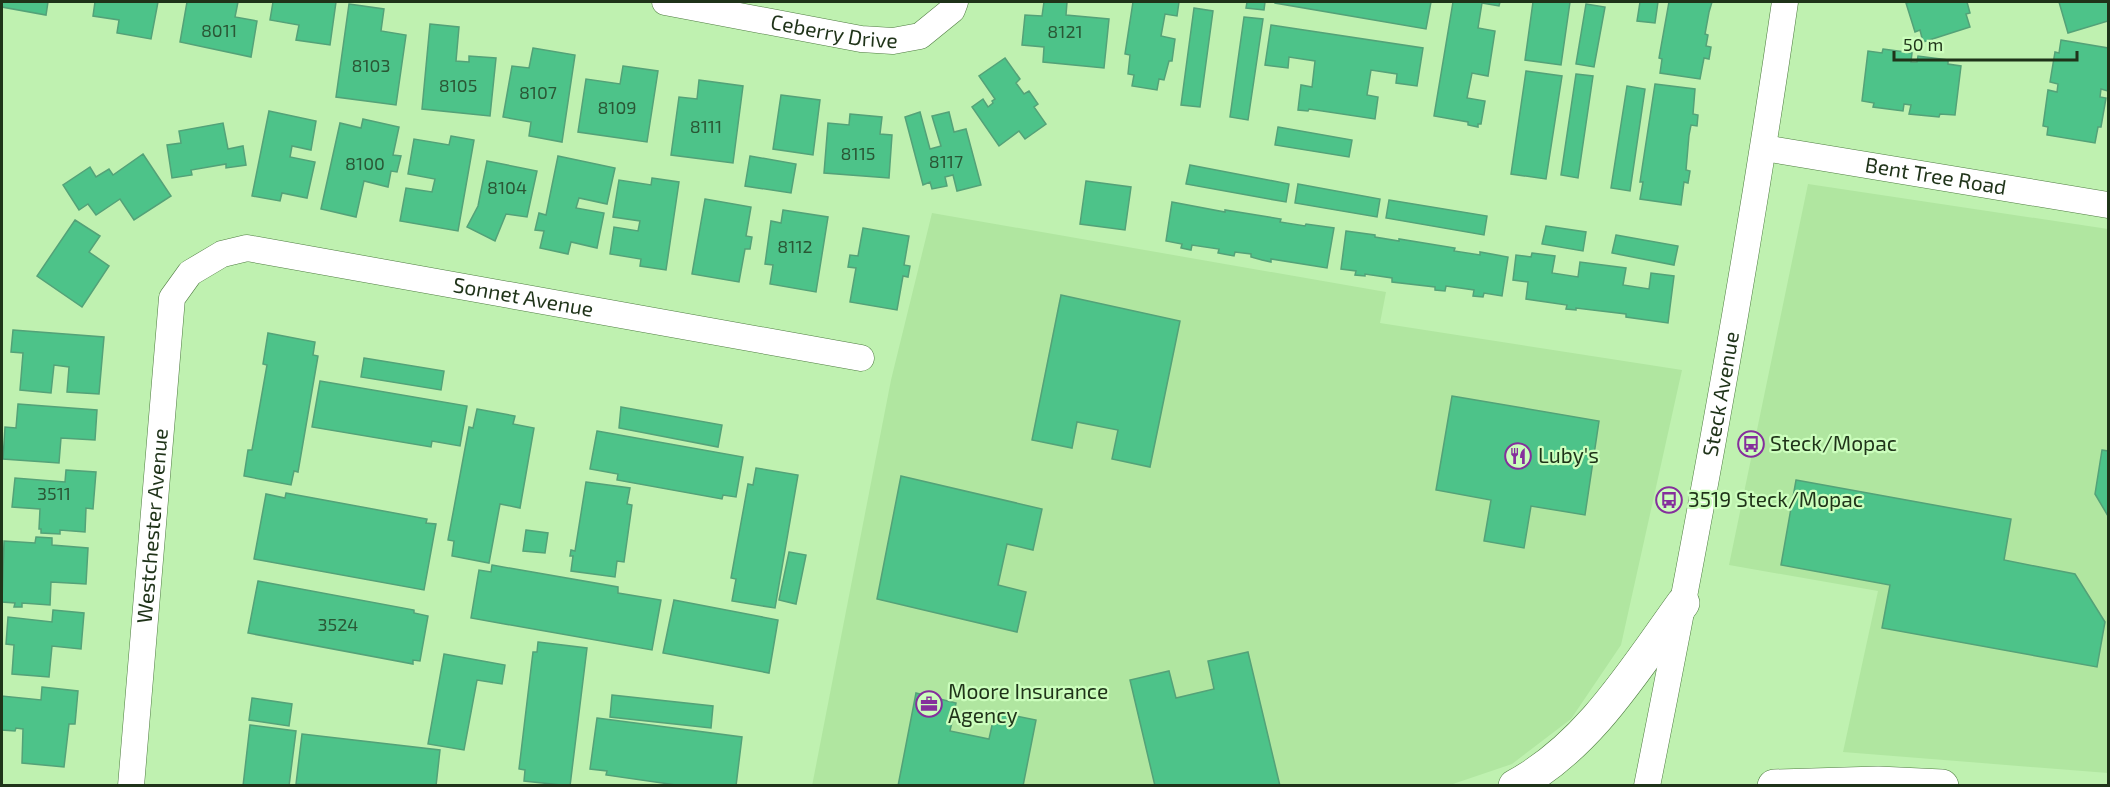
<svg xmlns="http://www.w3.org/2000/svg" width="2110" height="787" viewBox="0 0 2110 787" font-family="'Exo 2',sans-serif">
  <style>
    .built { fill: #b0e6a0 }
    .building { fill: #4dc389; stroke: #53a278; stroke-width: 1.5 }
    .lines { fill: none; stroke-linecap: round; stroke-linejoin: round }
    .minor-casing { stroke: #4f7c41; stroke-width: 27 }
    .major-casing { stroke: #4f7c41; stroke-width: 34 }
    .minor { stroke: #fff; stroke-width: 26 }
    .major { stroke: #fff; stroke-width: 33 }
    .labels { text-anchor: middle; stroke-width: 4.5; stroke-linejoin: round; paint-order: stroke }
    .number-label { font-size: 18px; fill: #2a5735 }
    .street-label { font-size: 21px; fill: #1f3319; stroke: #ccfebd }
    .poi-label { font-size: 21px; fill: #1f3319; stroke: #ccfebd; text-anchor: start }
  </style>
  <rect width="100%" height="100%" fill="#bff1b0"/>
  <path class="built" d="M1808,184L2108,229V773L1843,752L1878,591L1729,565Z
    M932,213L1386,292L1380,323L1682,370L1621,645L1571,719L1512,764L1447,786H812L891,380Z"/>
  <path class="building" d="M2,2H48L46,15L2,7Z
    M95,2H158L151,39L117,33L119,20L93,16Z
    M187,2H238L235,17L257,21L251,57L180,42Z
    M273,2H336L330,45L296,40L299,25L270,20Z
    M1044,2H1067L1066,15L1109,19L1104,68L1043,62L1044,47L1022,45L1025,15L1042,16Z
    M1133,2H1179L1177,16L1165,14L1161,36L1175,39L1172,61H1169L1164,80L1159,79L1157,90L1132,86L1134,75L1128,74L1130,55L1125,54Z
    M1247,2H1265L1264,10L1246,8Z
    M1275,2H1431L1426,29L1275,3Z
    M1453,2H1500L1499,6L1482,3L1478,28L1495,31L1488,76L1472,73L1467,98L1485,101L1481,124H1478V127L1468,125V122L1434,116Z
    M1533,2H1570L1561,65L1525,60Z
    M1640,2H1658L1655,23L1637,21Z
    M1667,2H1717H1712L1709,12L1705,34L1708,35L1706,46L1711,47L1709,59L1704,58L1700,79L1660,73L1662,59L1659,58L1669,2Z
    M1910,2H1967L1970,13L1966,14L1970,27L1923,42L1920,30L1915,32L1906,3Z
    M2059,2H2108V21L2068,33Z
    M349,4L384,9L381,31L406,35L396,105L336,97Z
    M1586,4L1605,7L1594,67L1576,64Z
    M1194,8L1213,11L1200,107L1181,105Z
    M1244,17L1263,19L1248,120L1230,117Z
    M430,24L459,27L456,61L469,62V56L496,58L490,116L422,109Z
    M1271,25L1423,48L1417,86L1396,83L1397,74L1371,70L1367,95L1378,97L1375,119L1309,109L1308,111L1298,110L1301,85L1312,87L1315,61L1289,57L1288,68L1265,65Z
    M2061,40L2108,48V91L2101,89L2100,97L2106,98L2101,127H2098L2095,143L2047,135L2048,127L2043,126L2048,90L2057,92L2058,84L2050,82L2055,52L2059,53Z
    M533,48L575,55L562,142L529,136L531,122L503,117L512,66L529,68Z
    M1883,49L1912,53L1911,62H1917L1918,56L1948,60V64L1961,66L1955,115L1940,114L1939,117L1909,114L1911,105L1904,104L1903,111L1873,107L1874,103L1862,101L1868,51L1882,53Z
    M1005,58L1020,79L1016,83L1024,94L1029,91L1038,104L1034,107L1046,124L1025,139L1019,131L999,146L972,107L983,99L988,107L993,103L992,101L995,99L979,76Z
    M623,66L658,71L647,142L578,132L586,79L620,84Z
    M1526,71L1562,76L1546,179L1511,174Z
    M1576,74L1593,76L1578,178L1561,175Z
    M699,80L743,86L733,163L671,155L679,97L697,99Z
    M1655,84L1695,89L1693,114L1698,115L1697,126L1691,125L1689,135L1686,170L1690,171L1688,183L1684,182L1681,205L1640,199L1643,182H1640Z
    M1627,86L1645,89L1630,191L1611,188Z
    M781,95L820,100L813,155L773,149Z
    M269,111L316,121L311,150L292,146L290,157L315,162L307,198L282,193L280,201L252,196Z
    M920,112L930,149L941,146L932,116L949,112L954,132L966,129L981,185L957,191L953,175L945,177L947,186L932,189L930,182L923,185L905,117Z
    M850,114L882,117L880,134L892,135L889,178L824,173L828,123L849,125Z
    M363,119L399,127L393,155L401,156L397,172L391,171L388,187L364,181L356,217L321,209L340,123L361,128Z
    M223,123L228,149L243,146L246,165L226,168V164L191,170L192,175L172,178L167,145L181,143L179,131Z
    M1278,127L1352,140L1349,157L1275,145Z
    M451,136L474,140L458,231L400,221L406,188L432,192L435,179L408,174L414,139L449,145Z
    M143,154L171,196L134,220L120,199L96,215L88,204L79,210L63,185L90,167L96,177L109,169L113,175Z
    M558,156L615,168L607,204L579,198L576,208L604,213L597,248L571,242L568,254L540,248L544,231L535,230L539,213L546,215Z
    M750,156L796,164L791,193L745,186Z
    M487,161L537,171L527,217L506,214L495,241L467,227L478,206Z
    M1190,165L1289,184L1286,202L1186,184Z
    M652,178L679,182L666,270L640,266L641,259L610,254L614,227L638,231L640,221L613,217L619,180L651,185Z
    M1086,181L1131,187L1125,230L1080,224Z
    M1298,184L1380,199L1377,217L1295,203Z
    M705,199L751,207L746,236L752,237L750,249H745L739,282L692,274Z
    M1389,200L1487,216L1484,235L1386,218Z
    M1172,202L1225,212V210L1281,219L1280,222L1305,226L1306,224L1334,228L1327,268L1271,259V262L1262,260L1251,257V254L1235,252L1234,256L1218,253L1219,249L1192,245L1191,250L1181,248L1182,244L1166,241Z
    M783,210L828,217L816,292L770,284L773,265L765,264L771,221L781,223Z
    M75,220L100,236L89,252L109,266L82,307L37,276Z
    M1546,226L1586,232L1583,251L1542,244Z
    M863,228L909,236L904,265L910,266L908,277L903,276L897,310L850,302L856,268L848,267L850,255L858,256Z
    M1346,231L1375,235V237L1399,241V239L1455,248L1454,251L1480,255V252L1508,257L1502,296L1484,293L1483,297L1473,296L1474,290L1446,286L1445,291L1435,290V287L1392,282V278L1365,274V276L1355,275L1356,271L1341,269Z
    M1616,235L1678,246L1674,265L1612,253Z
    M1532,253L1555,256L1552,273L1578,277L1580,262L1626,268L1623,285L1649,289L1651,273L1674,276L1668,323L1626,317V314L1576,308V310L1566,309L1567,305L1526,299L1528,282L1513,280L1516,255L1531,257Z
    M1061,295L1180,321L1150,467L1112,459L1118,430L1077,422L1072,448L1032,440Z
    M13,330L104,337L99,394L67,392L69,367L54,365L51,393L20,390L23,353L11,352Z
    M268,333L315,342L313,355L318,356L298,472L294,471L291,485L244,476L248,450H252L267,365L263,364Z
    M364,358L444,371L441,390L361,377Z
    M320,381L467,406L460,446L432,441L431,447L312,427Z
    M1452,396L1599,421L1585,515L1531,506L1524,548L1484,541L1491,500L1436,490Z
    M18,404L97,410L95,440L61,438L59,463L3,459L5,427L16,428Z
    M621,407L722,425L718,447L619,428Z
    M477,409L515,416L513,424L534,428L520,508L500,504L489,563L452,556L454,541L448,540L469,427L473,428Z
    M597,431L743,457L736,497L723,495L722,499L617,480L618,474L590,469Z
    M2102,450L2108,451V516L2095,494Z
    M756,468L798,475L775,608L732,601L736,579L731,578L748,484L753,485Z
    M66,470L96,472L93,509L86,508L85,532L60,530V534L41,533V529H39L40,509L12,507L15,478L65,482Z
    M901,476L1042,509L1033,550L1007,544L998,585L1026,592L1017,632L877,599Z
    M1796,480L2011,519L2004,560L2075,574L2105,622L2097,667L1882,628L1890,585L1781,565Z
    M586,482L630,488L627,504L632,505L624,562L617,561L615,577L571,571L573,556H570L571,550L575,551Z
    M286,493L427,519L426,523L436,524L424,590L254,559L266,494L285,498Z
    M526,530L548,533L545,553L523,551Z
    M36,537L52,538V545L88,548L86,584L51,582L50,605L22,603V607H14L15,603L2,602L4,541L35,543Z
    M789,552L806,555L796,604L779,600Z
    M492,565L618,587V593L661,600L652,650L471,618L479,570L491,572Z
    M258,581L414,610V613L428,616L420,661L413,660V664L248,633Z
    M674,600L778,620L769,673L663,653Z
    M53,610L84,613L81,649L52,646L49,677L12,674L14,645L6,644L8,617L52,622Z
    M538,642L587,648L570,786L524,781L525,770L519,769L533,652H537Z
    M1248,652L1280,786H1155L1130,680L1169,671L1176,698L1214,689L1208,661Z
    M444,654L505,665L502,684L477,680L464,750L428,744Z
    M42,687L78,691L75,724H69L64,767L22,763L23,729L16,728L15,731L2,730V696L41,700Z
    M916,693L956,703L950,731L989,739L995,712L1036,720L1023,786H898Z
    M612,695L713,706L711,728L610,717Z
    M252,698L292,704L289,726L249,720Z
    M597,718L742,737L736,786H683L606,775L607,771L590,769Z
    M250,725L296,731L289,786H243Z
    M302,734L440,750L436,786L296,784Z"/>
  <g class="lines">
    <g class="minor-casing">
      <g id="minor">
        <path id="s1" d="M665,2L861,39L893,41L920,36L952,10L955,2"/>
        <path id="s2" d="M1764,148L2108,205"/>
        <path id="s3" d="M131,786L172,298L190,273L222,254L247,248L861,358"/>
        <path id="s4" d="M1647,786C1699,526 1747,264 1785,2"/>
      </g>
    </g>
    <g class="major-casing">
      <path id="major" d="M1515,786C1589,746 1635,669 1683,603
        M1774,786L1878,783L1942,786"/>
    </g>
    <use href="#minor" class="minor"/>
    <use href="#major" class="major"/>
  </g>
  <defs>
    <g id="bus-ring" transform="scale(1.35)"><circle r="9.5" fill="#ccfebd" stroke="#852f9c" stroke-width="1.5"/><path d="M-5-6H5V4H4V6H2V4H-2V6H-4V4H-5ZM-3.5-4V0h7V-4ZM-3.5 1.2v1.5H-2V1.2ZM2 1.2v1.5H3.5V1.2Z" fill="#852f9c"/></g>
    <g id="restaurant-ring" transform="scale(1.35)"><circle r="9.5" fill="#ccfebd" stroke="#852f9c" stroke-width="1.5"/><path d="M-5-6h1v4h1v-4h1v4h1v-4h1v5L-1.5 .5V6h-2V.5L-5-1ZM5-6V6H3V1.5H1.5Q1.5-4 5-6Z" fill="#852f9c"/></g>
    <g id="office-ring" transform="scale(1.35)"><circle r="9.5" fill="#ccfebd" stroke="#852f9c" stroke-width="1.5"/><path d="M-6-3h4V-5.5h4V-3h4V5H-6ZM-1-4.5V-3h2v-1.5ZM-6 0V1H6V0Z" fill="#852f9c"/></g>
  </defs>
  <g fill-rule="evenodd">
    <use href="#bus-ring" x="1751" y="444"/>
    <use href="#restaurant-ring" x="1518" y="456"/>
    <use href="#bus-ring" x="1669" y="500"/>
    <use href="#office-ring" x="929" y="704"/>
  </g>
  <g class="labels">
    <g class="number-label">
      <text x="219" y="37">8011</text>
      <text x="1065" y="38">8121</text>
      <text x="371" y="72">8103</text>
      <text x="458" y="92">8105</text>
      <text x="538" y="99">8107</text>
      <text x="617" y="114">8109</text>
      <text x="706" y="133">8111</text>
      <text x="858" y="160">8115</text>
      <text x="946" y="168">8117</text>
      <text x="365" y="170">8100</text>
      <text x="507" y="194">8104</text>
      <text x="795" y="253">8112</text>
      <text x="54" y="500">3511</text>
      <text x="338" y="631">3524</text>
    </g>
    <g class="street-label">
      <text dy="7" stroke="none"><textPath href="#s1" startOffset="172">Ceberry Drive</textPath></text>
      <text dy="7" stroke="none"><textPath href="#s2" startOffset="174">Bent Tree Road</textPath></text>
      <text dy="7" stroke="none"><textPath href="#s3" startOffset="864">Sonnet Avenue</textPath></text>
      <text dy="7" stroke="none"><textPath href="#s4" startOffset="399">Steck Avenue</textPath></text>
      <text dy="7" stroke="none"><textPath href="#s3" startOffset="261">Westchester Avenue</textPath></text>
    </g>
    <g class="poi-label">
      <text x="1770" y="451">Steck/Mopac</text>
      <text x="1538" y="463">Luby's</text>
      <text x="1688" y="507">3519 Steck/Mopac</text>
      <text x="948" y="699">Moore Insurance<tspan x="948" dy="24">Agency</tspan></text>
    </g>
  </g>
  <rect width="2110" height="787" fill="none" stroke="#1f3319" stroke-width="6"/>
  <path d="M1894 51v9h183v-9" fill="none" stroke="#1f3319" stroke-width="3"/>
  <text x="1903" y="51" font-size="18" fill="#1f3319" stroke="#ccfebd" stroke-width="4.5" paint-order="stroke">50 m</text>
</svg>
